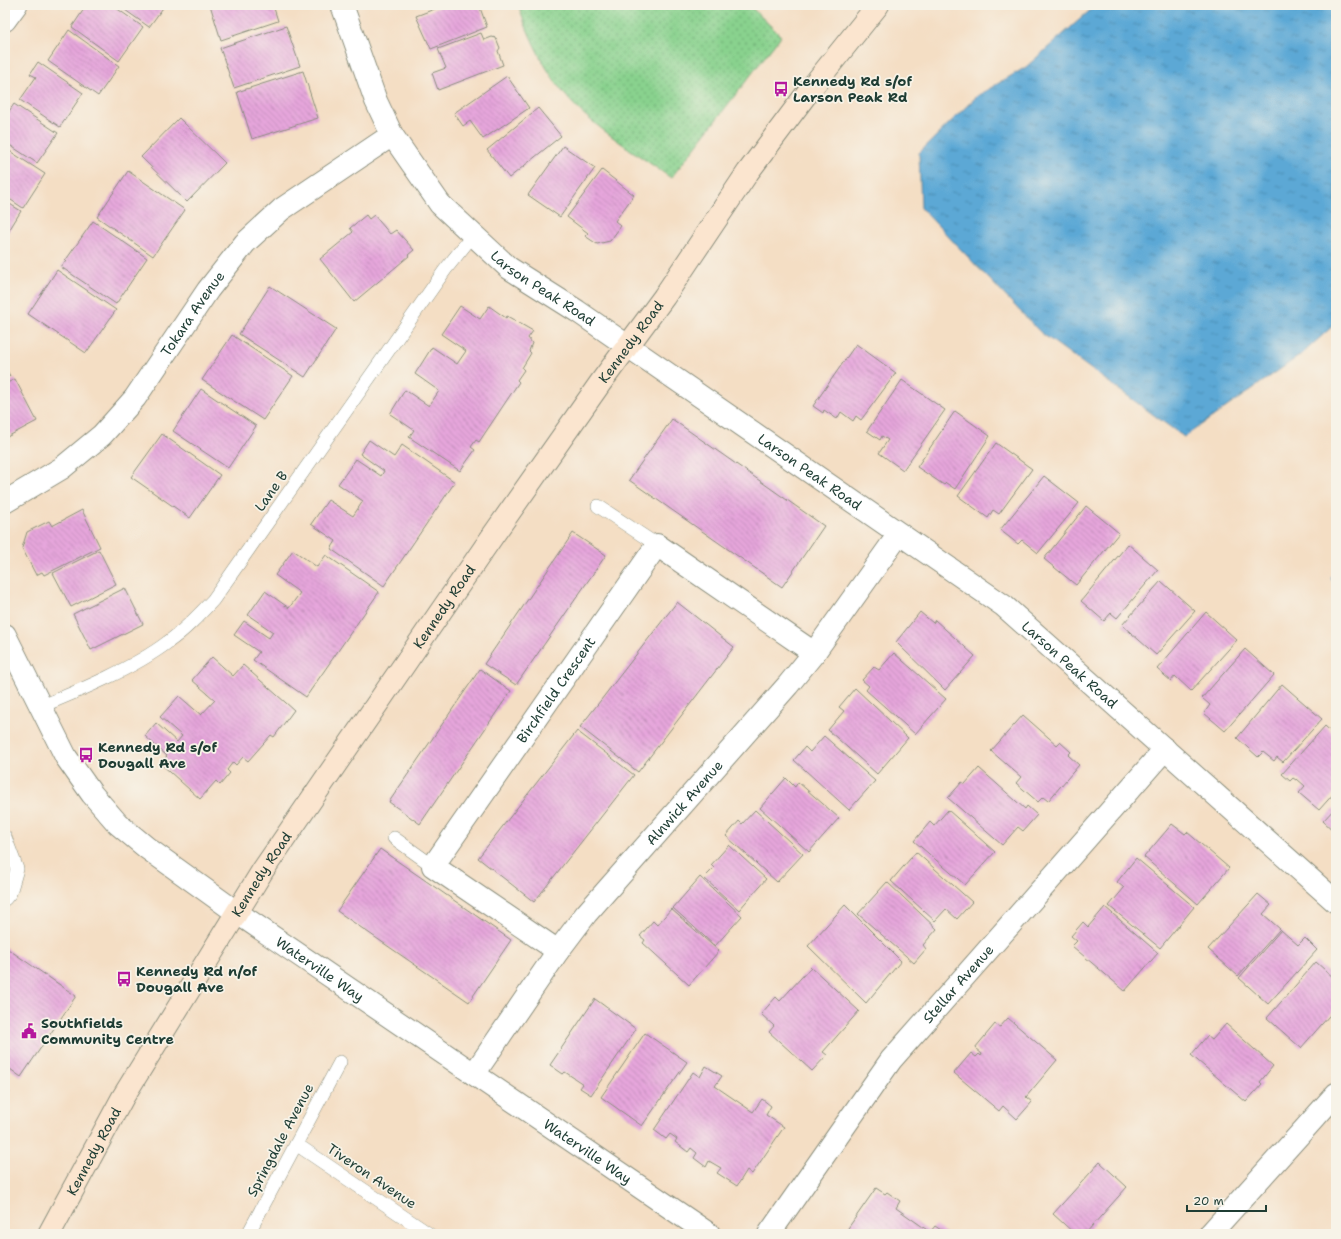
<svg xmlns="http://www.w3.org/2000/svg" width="1341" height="1239" viewBox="0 0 1341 1239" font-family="'Shantell Sans',sans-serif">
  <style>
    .park { fill: url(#park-dots); stroke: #548861 }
    .water { fill: url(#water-ripples); stroke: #3d7284 }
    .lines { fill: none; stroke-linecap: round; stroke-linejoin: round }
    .stream { stroke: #5ba8d5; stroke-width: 8 }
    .building { fill: url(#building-back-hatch) }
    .lane-casing { stroke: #8a8e7c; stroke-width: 14 }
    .street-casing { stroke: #8a8e7c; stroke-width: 24 }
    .secondary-casing { stroke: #8a8e7c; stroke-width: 24 }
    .lane { stroke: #fff; stroke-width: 13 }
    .street { stroke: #fff; stroke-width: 22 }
    .secondary { stroke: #fbe5cf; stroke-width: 22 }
    .labels { text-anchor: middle; stroke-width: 3.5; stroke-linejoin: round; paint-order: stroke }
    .poi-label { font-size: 14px; font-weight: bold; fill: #1f3d34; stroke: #f7f3e8; text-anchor: start }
    .street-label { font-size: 14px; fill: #1f3d34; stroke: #f7f3e8 }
  </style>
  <defs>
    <pattern id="park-dots" width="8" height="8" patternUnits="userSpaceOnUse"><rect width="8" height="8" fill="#89d28e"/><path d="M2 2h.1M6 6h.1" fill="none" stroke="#6fac75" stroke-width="1.8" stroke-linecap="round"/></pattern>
    <pattern id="water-ripples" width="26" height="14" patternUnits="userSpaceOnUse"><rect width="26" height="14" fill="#5ba8d5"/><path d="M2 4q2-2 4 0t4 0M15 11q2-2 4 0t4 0" fill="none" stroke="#4b8aae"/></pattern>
    <pattern id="building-back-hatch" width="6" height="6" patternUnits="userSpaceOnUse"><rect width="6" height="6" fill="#e6a6dc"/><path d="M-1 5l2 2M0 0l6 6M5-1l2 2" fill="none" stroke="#ba88b3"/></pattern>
  </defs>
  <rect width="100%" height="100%" fill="#f7f3e8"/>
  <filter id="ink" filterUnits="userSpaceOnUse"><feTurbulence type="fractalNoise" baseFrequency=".025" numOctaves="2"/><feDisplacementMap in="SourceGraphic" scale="8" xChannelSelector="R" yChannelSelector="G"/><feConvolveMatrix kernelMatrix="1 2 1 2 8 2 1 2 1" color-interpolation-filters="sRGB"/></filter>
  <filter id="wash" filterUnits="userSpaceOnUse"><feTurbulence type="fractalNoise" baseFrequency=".012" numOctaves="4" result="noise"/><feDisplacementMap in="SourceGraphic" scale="16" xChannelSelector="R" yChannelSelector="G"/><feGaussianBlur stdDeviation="0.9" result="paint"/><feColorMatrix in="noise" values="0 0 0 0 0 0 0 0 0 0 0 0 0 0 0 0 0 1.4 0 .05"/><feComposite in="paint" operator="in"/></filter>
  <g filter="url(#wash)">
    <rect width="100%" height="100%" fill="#f4dec4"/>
    <path class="park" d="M518,5H749L781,36L671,178C643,158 613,139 587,117C553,89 532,45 518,5Z"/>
    <path class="water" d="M1096,5H1336V323L1302,354L1184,437L1040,332L921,208L919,153L977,96L1026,67Z"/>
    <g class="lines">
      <path class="stream" d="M1335,578L1336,577"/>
    </g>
    <g id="blocks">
      <path class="building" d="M85,5H112L143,27L119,61L72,27L86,6Z
        M118,5H165L149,27Z
        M210,5H273L278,21L221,40Z
        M445,5H479L487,27L431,49L416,16Z
        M286,26L300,66L234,88L220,48Z
        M69,30L119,66L98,96L48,61Z
        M481,33L484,40L492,37L496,38L500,48L498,51L503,65L438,90L432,73L446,68L438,49Z
        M38,62L83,93L60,127L20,100L36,77L30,74Z
        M303,71L318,118L252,139L237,92Z
        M507,76L529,108L483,139L470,121L463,126L454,113Z
        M14,104L58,133L37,163L5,142V117Z
        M538,108L561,136L509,178L487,150Z
        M179,118L225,163L187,202L141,157Z
        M563,146L595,168L560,217L528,195Z
        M5,148L45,174L23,208L5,196Z
        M602,170L634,195L615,221L621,226L610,241L597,244L585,236L588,233L567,217Z
        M128,171L185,210L153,256L97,217Z
        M5,201L21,211L5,237Z
        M366,215L369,219L374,215L390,234L396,230L414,250L408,255L409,256L354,302L320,259L353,232L350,228Z
        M93,221L147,258L116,304L61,267Z
        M57,270L116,310L86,353L28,314Z
        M270,286L336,329L305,377L239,334Z
        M460,306L480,319L489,306L506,318L507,316L533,331L528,338L532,343L529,351L531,353L522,368L524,370L517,380L519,382L479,442L476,440L471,447L475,450L460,471L409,437L414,430L390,414L405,390L429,406L439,391L415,374L432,347L457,364L466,351L441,334Z
        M232,335L293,376L263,420L202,380Z
        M856,344L896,373L861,420L856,416L853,421L841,412L837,419L824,410L823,413L813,406Z
        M5,367L10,376L5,378Z
        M15,379L37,421L5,438V384Z
        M902,380L945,410L903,470L879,453L888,440L882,436L880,440L867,431Z
        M201,389L256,426L228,468L173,431Z
        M955,411L990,436L955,489L946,483L944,485L917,467Z
        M672,419L824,526L782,587L629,480Z
        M162,434L220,475L190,518L131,477Z
        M369,440L394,457L402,445L455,482L384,586L331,549L336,541L311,524L328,500L353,516L363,501L338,484L356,459L381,476L384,471L360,454Z
        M996,443L1032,469L999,514L993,510L988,518L958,496Z
        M1044,476L1079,503L1038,553L1022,540L1018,544L1000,530Z
        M1086,506L1119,533L1076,585L1044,559Z
        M82,510L100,547L44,575L42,572L36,575L22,548L27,532L49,521L52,526Z
        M573,533L606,555L516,685L484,664Z
        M1128,544L1158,570L1117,618L1111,613L1104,621L1081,601Z
        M99,550L116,584L71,607L53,573Z
        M293,550L317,567L326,555L379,592L306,697L253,660L259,652L234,635L244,621L269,638L273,632L248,615L265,591L289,608L300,593L275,575Z
        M1161,581L1195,611L1156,655L1122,625Z
        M125,588L143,624L91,650L73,614Z
        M677,602L734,647L638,772L580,727Z
        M920,612L933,623L935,620L975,656L945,690L896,642Z
        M1206,612L1237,640L1191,691L1175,676L1171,681L1157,669Z
        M1245,649L1274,675L1225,731L1204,713L1210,705L1202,698Z
        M894,653L946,699L915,734L866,690L869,686L862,680L874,667L879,670Z
        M212,657L233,676L243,665L294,710L274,737L271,735L248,761L243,757L236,765L233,762L227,770L230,773L220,785L216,781L200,799L160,763L167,756L145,736L156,723L177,742L182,736L160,717L179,696L201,715L215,700L192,680Z
        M480,669L511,691L420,824L389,802Z
        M1282,684L1322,719L1283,762L1277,757L1274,761L1263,752L1258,757L1237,738Z
        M855,688L908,738L877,774L828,730L844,711L839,707Z
        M1023,715L1057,745L1060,742L1071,752L1068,755L1079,765L1048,801L1043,797L1038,802L1016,783L1021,777L991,751Z
        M1325,726L1336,736V791L1319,810L1299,793L1305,786L1297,779L1296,780L1293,778L1290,781L1282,774Z
        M577,731L634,775L534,902L478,858Z
        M824,736L875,781L849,810L794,760L805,747L810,752Z
        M979,768L1025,809L1027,806L1037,815L1023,831L1018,827L1002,845L948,798L962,782L965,784Z
        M786,778L795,787L798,782L839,818L809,852L760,808Z
        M1336,807V833L1323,821Z
        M755,810L803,854L777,882L726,836L739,821L742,824Z
        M948,810L995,852L965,885L914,841L930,822L934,826Z
        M1172,824L1185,834L1187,832L1229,868L1198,904L1144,857Z
        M729,845L766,879L739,910L704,878L714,868L711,865Z
        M380,849L511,940L469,1002L337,911Z
        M916,852L972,902L957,919L946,909L935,921L891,881Z
        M1136,858L1194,907L1160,948L1109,906L1124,888L1117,882Z
        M700,877L742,916L715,946L673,908Z
        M887,882L937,929L923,945L926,949L914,963L858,914Z
        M1258,894L1271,905L1263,914L1280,929L1238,976L1208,949Z
        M845,905L901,961L866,1003L808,946Z
        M1105,907L1158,953L1125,991L1072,946L1077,941L1071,936L1083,922L1088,927Z
        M671,909L719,951L689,985L643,943L645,940L640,936L653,921L657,925Z
        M1281,930L1298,945L1305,938L1317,950L1268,1004L1239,978Z
        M5,947L76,996L21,1077L6,1066L5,1068Z
        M1316,962L1334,978L1336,975V1008L1301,1048L1267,1018Z
        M811,967L859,1011L823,1052L827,1055L812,1071L769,1032L774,1026L761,1014L776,997L780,1001Z
        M595,999L636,1029L591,1095L580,1088L583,1084L565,1072L563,1074L550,1065Z
        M1008,1018L1057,1060L1026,1097L1032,1102L1017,1119L1003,1106L999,1111L954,1073L971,1053L976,1057L979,1054L981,1056L982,1054L975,1048L995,1024L1000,1027Z
        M1226,1024L1273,1066L1260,1082L1262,1084L1246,1102L1191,1055L1207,1036L1212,1040Z
        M645,1033L687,1062L642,1126L601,1097Z
        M706,1066L722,1076L715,1086L753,1112L762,1099L771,1106L766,1115L784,1127L752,1174L747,1170L737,1186L717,1173L721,1168L709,1161L706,1167L694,1158L697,1153L691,1148L688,1152L675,1142L677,1139L670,1134L666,1139L654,1130L693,1072L700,1077Z
        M5,1089L10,1092L5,1100Z
        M1100,1162L1127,1187L1085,1234H1075L1053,1214Z
        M876,1188L885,1194L887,1192L900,1201L896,1208L930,1232L935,1226L947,1234H844Z"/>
    </g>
  </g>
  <g filter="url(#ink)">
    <use href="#blocks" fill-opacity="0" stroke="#8a8e7c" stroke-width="1"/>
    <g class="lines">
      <g class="lane-casing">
        <path id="lane" d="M598,506L657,545
          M42,706C81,690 134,668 168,642C185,630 199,615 213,600L445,270L473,235
          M5,837L17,869L10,893L5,899
          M394,838L433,866
          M296,1144L429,1234
          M248,1234L340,1062"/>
      </g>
      <g class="street-casing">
        <g id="street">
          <path id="s1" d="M342,5L376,101L392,135L440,204L509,268L577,311L1004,606L1336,902"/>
          <path d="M5,20L16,5"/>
          <path id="s2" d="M5,502L62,468L102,435L135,398L208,290L245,243L282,209L392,135"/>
          <path id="s3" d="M5,635L66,757L92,794L118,824L147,848L236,912L709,1234"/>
          <path id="s4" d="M558,951L433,866L657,545L814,653"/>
          <path id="s5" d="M474,1074L558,951L586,914L788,685L814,653L899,534"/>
          <path id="s6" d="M769,1234L891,1060L1165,749"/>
          <path d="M1210,1234L1336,1094"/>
        </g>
      </g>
      <g class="secondary-casing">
        <g id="secondary">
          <path id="s7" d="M49,1234L123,1097L263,870L494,534L601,382L664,297L748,172L808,92L878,5"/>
        </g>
      </g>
      <use href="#lane" class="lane"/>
      <use href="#street" class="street"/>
      <use href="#secondary" class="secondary"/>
    </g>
  </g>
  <defs>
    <g id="bus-bare" transform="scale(1.2)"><path d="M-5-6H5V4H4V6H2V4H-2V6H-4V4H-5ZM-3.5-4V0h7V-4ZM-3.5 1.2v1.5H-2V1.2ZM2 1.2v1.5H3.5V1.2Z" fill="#b5179e" stroke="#f7f3e8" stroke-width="2.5" paint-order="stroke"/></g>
    <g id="civic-bare" transform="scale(1.2)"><path d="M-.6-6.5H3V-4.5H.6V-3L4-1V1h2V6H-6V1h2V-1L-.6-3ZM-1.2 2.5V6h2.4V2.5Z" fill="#b5179e" stroke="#f7f3e8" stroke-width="2.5" paint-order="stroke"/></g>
  </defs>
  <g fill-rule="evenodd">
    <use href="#bus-bare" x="781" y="89"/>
    <use href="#bus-bare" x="86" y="755"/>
    <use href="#bus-bare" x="124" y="979"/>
    <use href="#civic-bare" x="29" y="1031"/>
  </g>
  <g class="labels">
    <g class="poi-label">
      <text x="793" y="86">Kennedy Rd s/of<tspan x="793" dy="16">Larson Peak Rd</tspan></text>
      <text x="98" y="752">Kennedy Rd s/of<tspan x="98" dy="16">Dougall Ave</tspan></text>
      <text x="136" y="976">Kennedy Rd n/of<tspan x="136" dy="16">Dougall Ave</tspan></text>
      <text x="41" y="1028">Southfields<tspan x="41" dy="16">Community Centre</tspan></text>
    </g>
    <g class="street-label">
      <text dy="5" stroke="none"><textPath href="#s1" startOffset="357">Larson Peak Road</textPath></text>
      <text dy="5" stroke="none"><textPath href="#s2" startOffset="270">Tokara Avenue</textPath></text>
      <text dy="5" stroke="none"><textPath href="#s7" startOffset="1066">Kennedy Road</textPath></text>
      <text dy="5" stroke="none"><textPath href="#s1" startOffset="681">Larson Peak Road</textPath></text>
      <text transform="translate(271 491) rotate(-55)" y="5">Lane B</text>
      <text dy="5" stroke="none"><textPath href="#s7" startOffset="742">Kennedy Road</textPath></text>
      <text dy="5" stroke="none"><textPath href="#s1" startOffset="1005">Larson Peak Road</textPath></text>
      <text dy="5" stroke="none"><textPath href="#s4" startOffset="366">Birchfield Crescent</textPath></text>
      <text dy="5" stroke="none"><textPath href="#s5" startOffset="344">Alnwick Avenue</textPath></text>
      <text dy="5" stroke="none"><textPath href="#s7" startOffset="418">Kennedy Road</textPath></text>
      <text dy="5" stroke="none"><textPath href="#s3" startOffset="470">Waterville Way</textPath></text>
      <text dy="5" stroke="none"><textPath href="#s6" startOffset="314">Stellar Avenue</textPath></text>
      <text transform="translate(280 1140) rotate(-62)" y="5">Springdale Avenue</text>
      <text dy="5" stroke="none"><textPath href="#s7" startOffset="94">Kennedy Road</textPath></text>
      <text dy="5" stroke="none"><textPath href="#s3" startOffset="794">Waterville Way</textPath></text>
      <text transform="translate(372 1176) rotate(34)" y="5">Tiveron Avenue</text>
    </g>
  </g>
  <rect width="1341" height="1239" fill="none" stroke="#f7f3e8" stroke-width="20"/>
  <path d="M1187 1205v6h79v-6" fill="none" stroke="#1f3d34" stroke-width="2"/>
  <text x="1193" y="1205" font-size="12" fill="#1f3d34" stroke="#f7f3e8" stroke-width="3" paint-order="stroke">20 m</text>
</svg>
